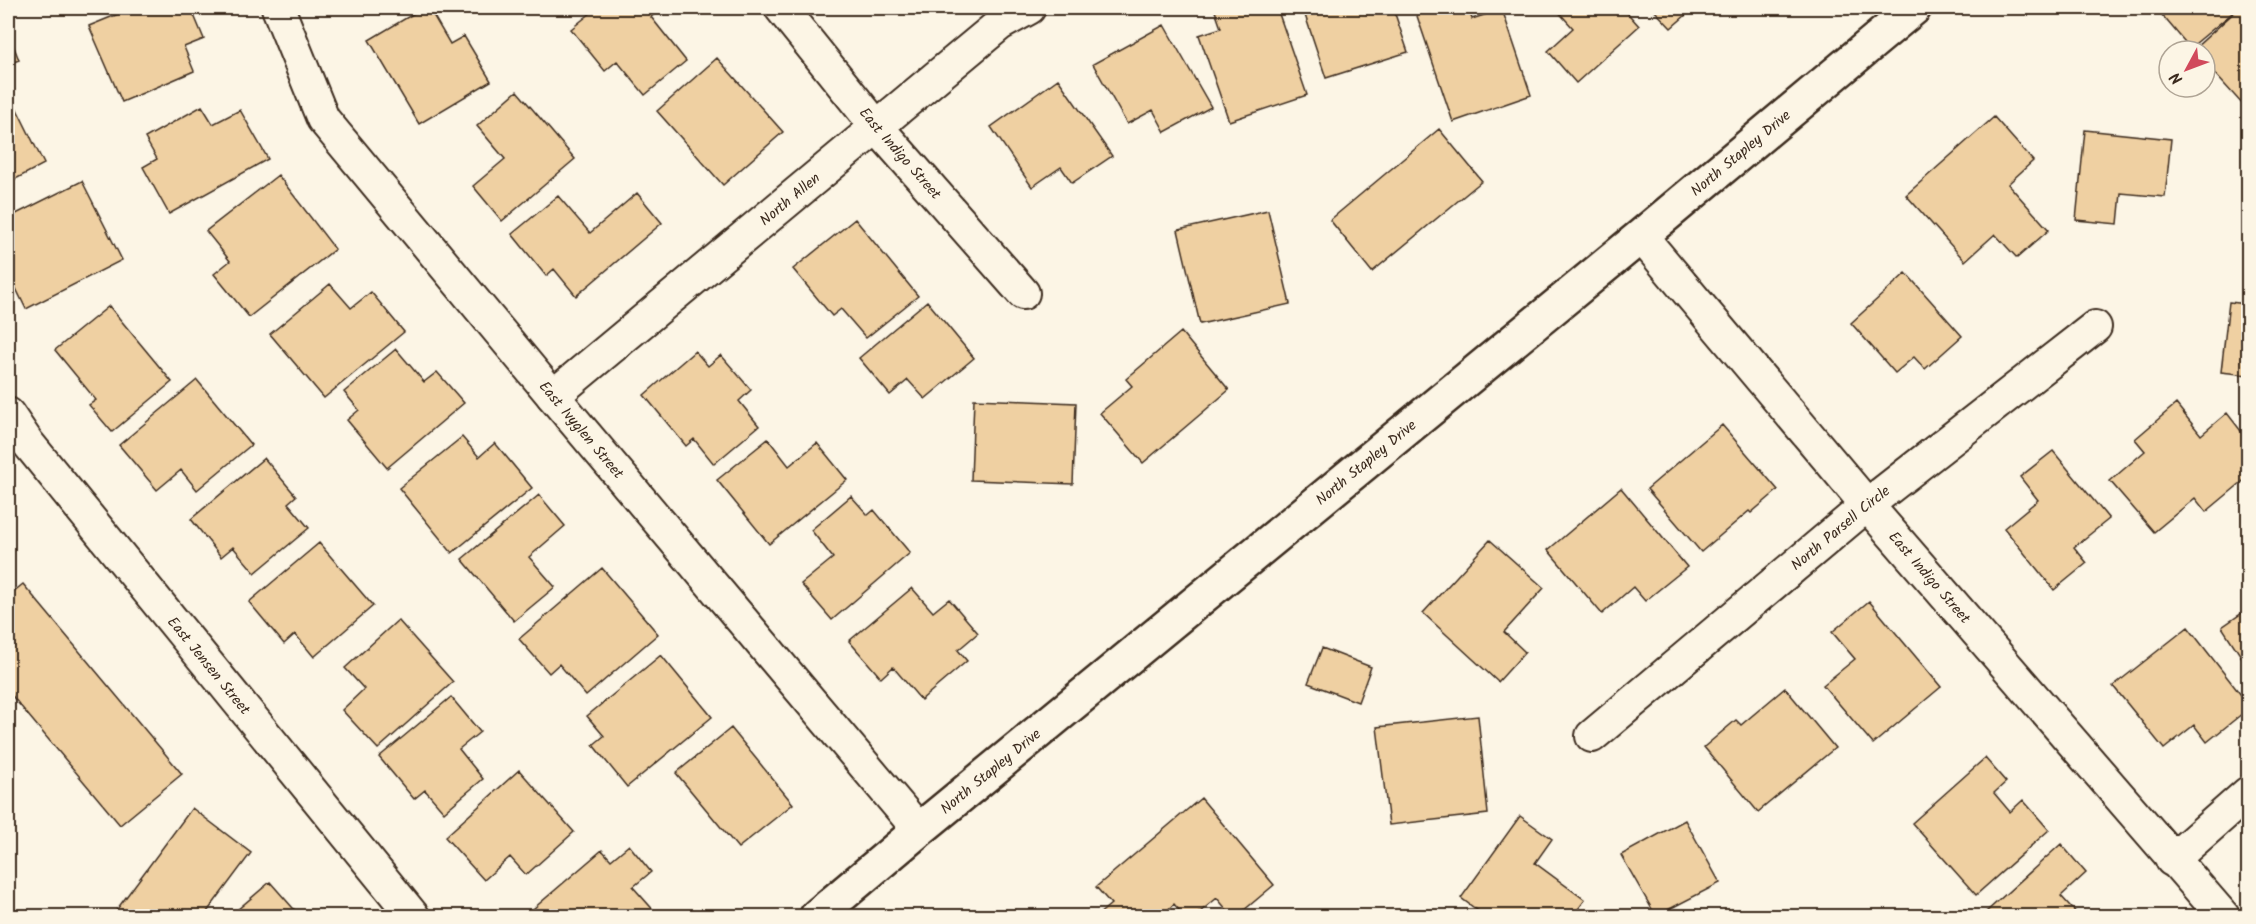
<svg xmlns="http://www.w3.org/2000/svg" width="2256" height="924" viewBox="0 0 2256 924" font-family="Kalam,sans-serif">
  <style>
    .building { fill: #efd0a2; stroke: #3b2a1e; stroke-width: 1.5 }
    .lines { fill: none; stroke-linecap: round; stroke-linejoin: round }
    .minor-casing { stroke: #3b2a1e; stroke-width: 36 }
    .secondary-casing { stroke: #3b2a1e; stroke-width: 38 }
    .minor { stroke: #fcf5e5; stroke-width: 32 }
    .secondary { stroke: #fcf5e5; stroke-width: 33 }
    .labels { text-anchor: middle; stroke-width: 4.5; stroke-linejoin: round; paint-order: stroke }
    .street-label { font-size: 15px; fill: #3b2a1e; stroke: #fcf5e5 }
  </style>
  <rect width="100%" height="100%" fill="#fcf5e5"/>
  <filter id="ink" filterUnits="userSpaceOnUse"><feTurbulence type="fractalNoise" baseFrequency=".0167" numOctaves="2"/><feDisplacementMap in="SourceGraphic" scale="12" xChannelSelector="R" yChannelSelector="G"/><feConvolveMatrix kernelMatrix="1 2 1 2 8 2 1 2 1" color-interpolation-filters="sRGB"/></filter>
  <g filter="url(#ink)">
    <path class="building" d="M87,8H105L90,14Z
      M133,8H191L204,39L184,47L194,71L122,102L89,26Z
      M423,8H429L450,44L464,36L491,81L419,124L369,40Z
      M597,8H662L651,17L686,61L645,95L617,61L605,71L571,29Z
      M886,8H898L892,14Z
      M1227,8H1277L1307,95L1229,121L1199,35L1221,28L1215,11Z
      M1319,8H1393L1408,52L1326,78L1304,12Z
      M1434,8H1468L1472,19L1502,9L1531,95L1453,122L1416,13Z
      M1555,8H1623L1639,26L1576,83L1548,51L1573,28Z
      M1652,8H1694L1671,28Z
      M2156,8H2236L2237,9L2190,48Z
      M2239,8H2248V102L2244,106L2205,63V51L2193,50Z
      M1164,25L1211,107L1165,132L1153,110L1127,124L1093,64Z
      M8,32L19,60L8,64Z
      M717,58L783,132L723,185L657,111Z
      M1058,79L1112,156L1072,183L1061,167L1032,187L991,127Z
      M8,91L44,164L8,183Z
      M517,91L575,159L502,221L473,186L505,159L477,126Z
      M202,106L213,124L240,110L268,159L169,214L143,167L157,159L145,138Z
      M1994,117L2033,161L2008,184L2049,230L2017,258L1995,234L1965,261L1906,195Z
      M1439,129L1482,181L1372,272L1330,220Z
      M2085,130L2171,139L2165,197L2121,193L2118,224L2076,220Z
      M278,175L335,249L249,317L214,274L230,261L206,231Z
      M82,181L122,260L26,309L8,272V218Z
      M637,193L662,223L576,296L554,269L546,276L512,234L558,196L590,233Z
      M1268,210L1290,304L1200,324L1178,230Z
      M855,219L918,296L866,338L841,309L832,316L793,269Z
      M1906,273L1962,336L1925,369L1914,357L1895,373L1851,323Z
      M330,284L351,308L371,292L404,332L324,398L270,334Z
      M927,301L974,358L925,399L908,380L890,395L859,358Z
      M2229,302L2248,304V375L2221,372Z
      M109,306L172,382L112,432L89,405L96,400L55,350Z
      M1181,332L1229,390L1143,463L1100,413L1132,386L1126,379Z
      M396,349L424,382L437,372L464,403L387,468L347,420L359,410L344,392Z
      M695,351L708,366L721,355L751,390L739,401L759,426L714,464L694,439L686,446L644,395Z
      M197,380L251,445L197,490L181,470L157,490L119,445Z
      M974,399L1076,403L1073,484L971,480Z
      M2176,404L2201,435L2227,413L2248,440V477L2206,512L2195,498L2154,532L2110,481L2145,451L2135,439Z
      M1722,425L1778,490L1751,513L1749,511L1701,552L1647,489Z
      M462,437L479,457L495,443L532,488L452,553L399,488Z
      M768,439L789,466L817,443L847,480L769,544L717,480Z
      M2053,451L2109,519L2074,547L2087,563L2054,590L2004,528L2038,500L2020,477Z
      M264,458L296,496L288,503L309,528L255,573L233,547L221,557L191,519Z
      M1621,488L1687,567L1645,601L1633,587L1602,614L1548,550Z
      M539,495L565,526L529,557L555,587L514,621L462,559Z
      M851,496L868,515L874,510L910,553L832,620L801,584L833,558L811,530Z
      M1490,540L1544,588L1504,632L1525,652L1498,682L1423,613Z
      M319,543L373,606L314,657L295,634L284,644L249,602Z
      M602,568L658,634L586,696L559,664L549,673L519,639Z
      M23,584L182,774L120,825L8,691V596Z
      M912,588L933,612L949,599L978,633L958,650L967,661L921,700L893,667L881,678L849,641Z
      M1869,601L1941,687L1873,744L1823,685L1855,659L1832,632Z
      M2248,609V667L2222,627Z
      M398,620L453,682L378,749L342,710L364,689L345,668Z
      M2188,627L2248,704V709L2207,742L2194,725L2164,749L2113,686Z
      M1322,648L1371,667L1358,702L1308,683Z
      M661,655L712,717L627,787L593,745L604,736L587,716Z
      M1785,688L1835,748L1758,812L1704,747L1736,720L1741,725Z
      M451,697L480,732L459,749L483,779L444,812L425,790L414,799L379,757Z
      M1478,716L1488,814L1389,825L1377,727Z
      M731,728L793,804L738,848L676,773Z
      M1985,758L2006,782L1994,793L2010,812L2023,800L2049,830L1976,895L1912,823Z
      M519,770L574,832L526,875L510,857L484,880L445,837Z
      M1201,798L1274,885L1237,916H1232L1217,898L1195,916H1184L1174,904L1161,916H1097L1111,904L1096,887Z
      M192,808L251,853L204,916H112Z
      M1520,816L1552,839L1535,863L1585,900L1573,916H1485L1461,898Z
      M1685,820L1720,883L1656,916L1621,855Z
      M2061,844L2086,873L2061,896L2079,916H1990L1986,912Z
      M629,845L651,872L633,887L656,913L652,916L526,915L602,850L611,860Z
      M270,882L300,916H230Z
      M8,904L18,916H8Z"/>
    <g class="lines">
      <g class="minor-casing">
        <g id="minor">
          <path id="s1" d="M278,8L323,119L553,396L919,830"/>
          <path id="s2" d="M781,8L876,126L1023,293"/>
          <path id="s3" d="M1641,236L1867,505L2223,916"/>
          <path id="s4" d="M553,396L1000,24L1029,8"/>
          <path id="s5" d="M8,414L27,442L413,916"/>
          <path id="s6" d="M1592,736L1867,505L2095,327"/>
          <path d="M2172,860L2248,793"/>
        </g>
      </g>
      <g class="secondary-casing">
        <g id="secondary">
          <path id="s7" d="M817,916L919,830L1641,236L1914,8"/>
        </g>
      </g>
      <use href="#minor" class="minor"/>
      <use href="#secondary" class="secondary"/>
    </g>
  </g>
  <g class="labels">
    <g class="street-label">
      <text dy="5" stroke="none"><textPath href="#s2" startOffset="188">East Indigo Street</textPath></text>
      <text dy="5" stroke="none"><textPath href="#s7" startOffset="1198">North Stapley Drive</textPath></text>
      <text dy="5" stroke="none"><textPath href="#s4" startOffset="308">North Allen</textPath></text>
      <text dy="5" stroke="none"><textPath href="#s1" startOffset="524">East Ivyglen Street</textPath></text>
      <text dy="5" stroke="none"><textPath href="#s7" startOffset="712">North Stapley Drive</textPath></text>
      <text dy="5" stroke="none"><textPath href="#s6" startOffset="324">North Parsell Circle</textPath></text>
      <text dy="5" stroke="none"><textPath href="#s3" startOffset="447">East Indigo Street</textPath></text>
      <text dy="5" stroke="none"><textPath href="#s5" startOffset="322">East Jensen Street</textPath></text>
      <text dy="5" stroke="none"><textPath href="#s7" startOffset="226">North Stapley Drive</textPath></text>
    </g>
  </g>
  <rect width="2256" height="924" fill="none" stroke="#fcf5e5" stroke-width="30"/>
  <rect x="15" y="15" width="2226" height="894" fill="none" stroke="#3b2a1e" stroke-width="2" filter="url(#ink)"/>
  <g transform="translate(2187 69) rotate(229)"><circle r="28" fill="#fcf5e5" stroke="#afa495" stroke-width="1.5"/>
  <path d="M0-4.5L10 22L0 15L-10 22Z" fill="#d1495b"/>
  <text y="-9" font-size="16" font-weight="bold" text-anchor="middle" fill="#3b2a1e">N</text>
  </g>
</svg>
